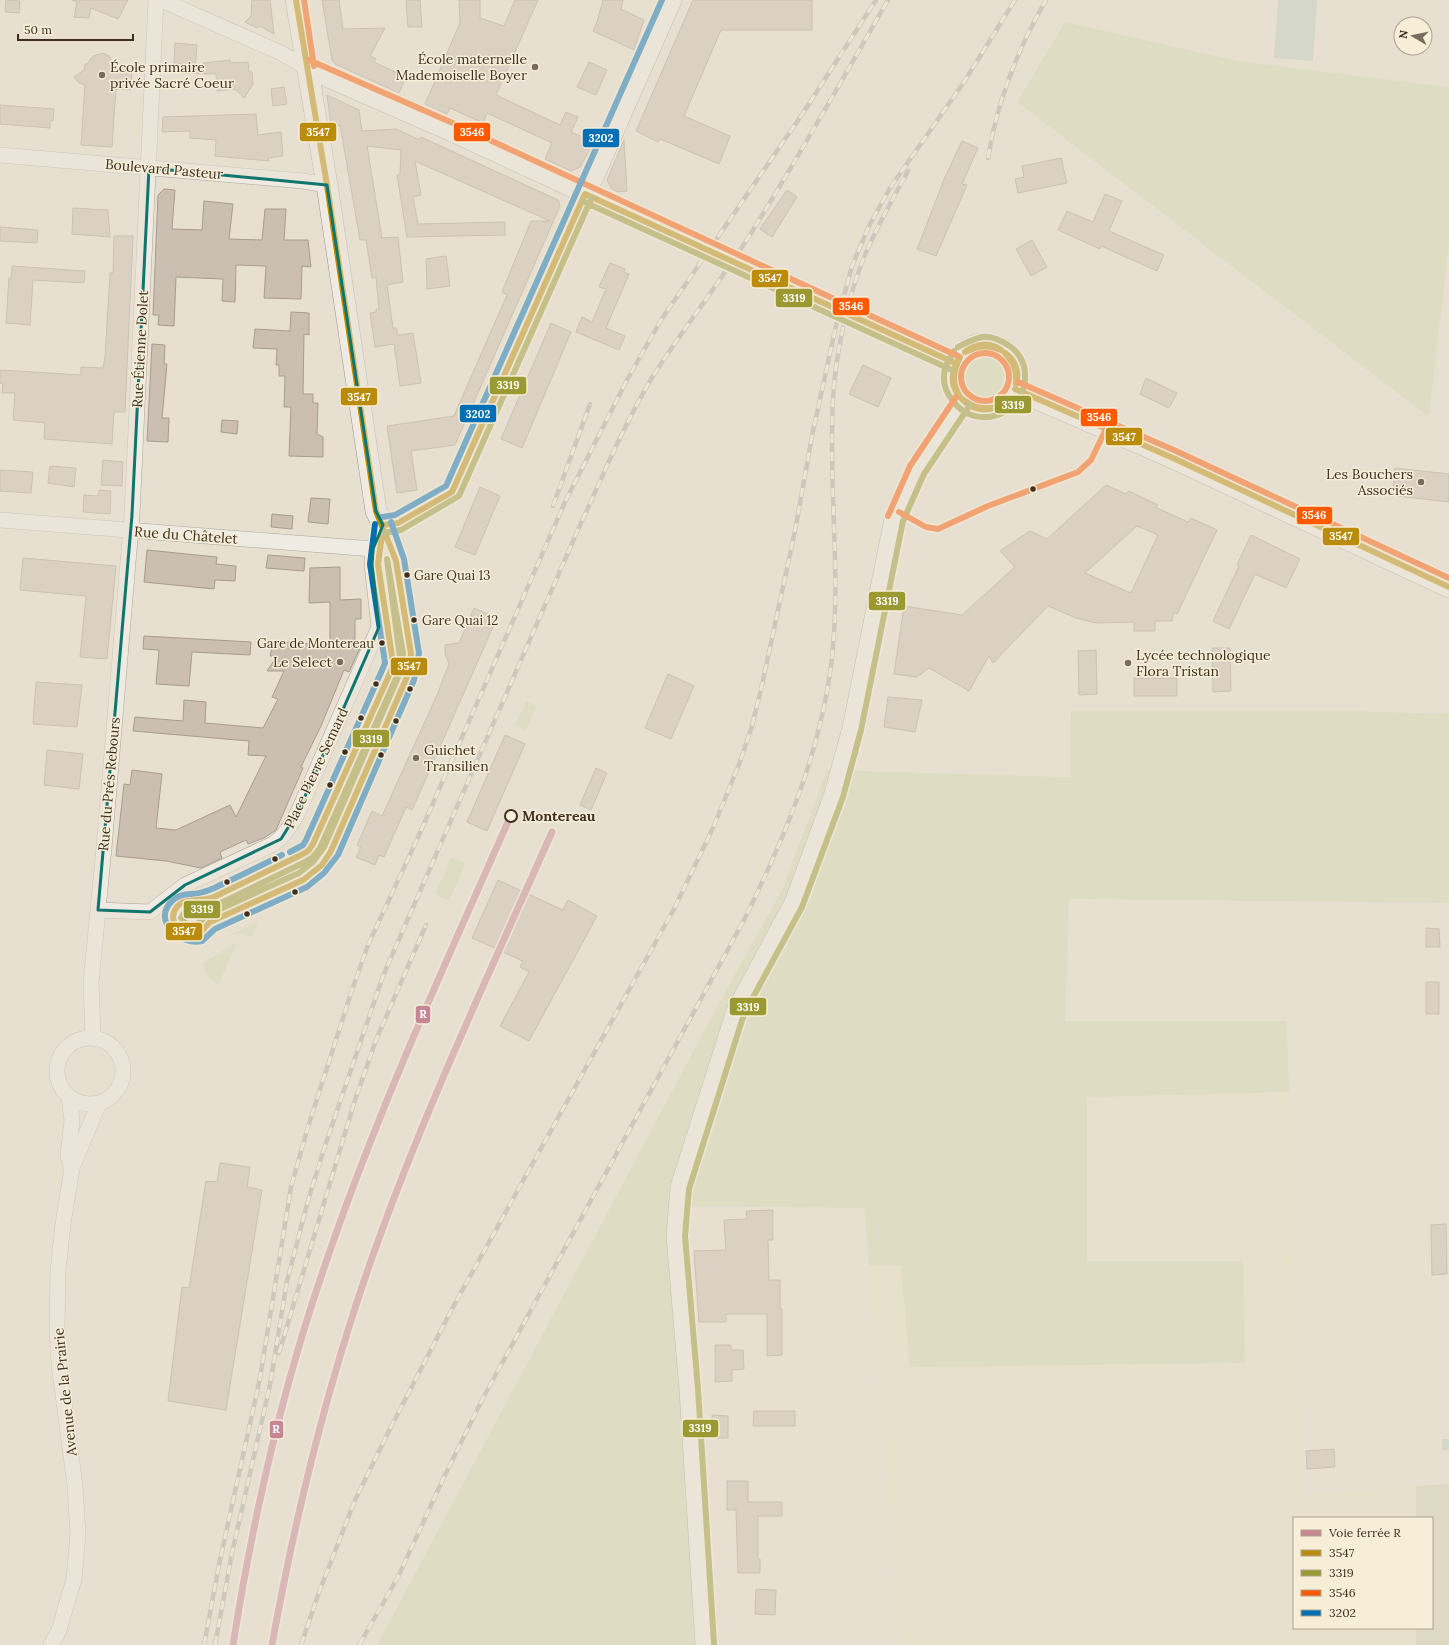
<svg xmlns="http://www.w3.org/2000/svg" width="1449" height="1645" viewBox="0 0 1449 1645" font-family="Lora,serif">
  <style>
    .farmland { fill: #e6dfc2 }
    .green { fill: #d6d7b3 }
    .cemetery { fill: #d1d1b3 }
    .water { fill: #bcccc2 }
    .building { fill: #cbbfb2; stroke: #a89c90; fill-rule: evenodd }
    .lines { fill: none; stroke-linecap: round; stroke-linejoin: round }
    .street-casing { stroke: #ada599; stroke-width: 16 }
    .secondary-casing { stroke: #9c958a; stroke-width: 22 }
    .street { stroke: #efebe3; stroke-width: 15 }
    .secondary { stroke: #efebe3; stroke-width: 21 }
    .rail-casing { stroke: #afaaa2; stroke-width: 4.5 }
    .rail { stroke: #f7eed8; stroke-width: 3; stroke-dasharray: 9; stroke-linecap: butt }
    .bus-1-casing { stroke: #f7eed8; stroke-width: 9 }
    .bus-2-casing { stroke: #f7eed8; stroke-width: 9 }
    .bus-3-casing { stroke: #f7eed8; stroke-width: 9 }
    .bus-4-casing { stroke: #f7eed8; stroke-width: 9 }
    .bus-1 { stroke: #bb8c0b; stroke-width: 6 }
    .bus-2 { stroke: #9b9931; stroke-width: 6 }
    .bus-3 { stroke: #ff5a00; stroke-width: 6 }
    .bus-4 { stroke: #006fb6; stroke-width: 6 }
    .rail-1-casing { stroke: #f7eed8; stroke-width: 10 }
    .rail-1 { stroke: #c68694; stroke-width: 7 }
    .marked { fill: none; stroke: #0f766e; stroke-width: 3; stroke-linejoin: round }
    .poi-dot { fill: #786c5e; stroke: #f7eed8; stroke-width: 1.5 }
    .bus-dot { fill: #3d2e20; stroke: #f7eed8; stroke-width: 1.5 }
    .stop-dot { fill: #f7eed8; stroke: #3d2e20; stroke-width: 2 }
    .labels { text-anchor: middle; stroke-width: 3; stroke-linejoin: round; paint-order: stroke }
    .bus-label { font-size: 13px; fill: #3d2e20; stroke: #f7eed8; text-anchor: start }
    .poi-label { font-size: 14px; fill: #3d2e20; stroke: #f7eed8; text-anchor: end }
    .street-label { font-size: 14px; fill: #3d2e20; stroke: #f7eed8 }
    .stop-label { font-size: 14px; font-weight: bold; fill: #3d2e20; stroke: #f7eed8; text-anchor: start }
    .line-badge { stroke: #f7eed8; stroke-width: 1.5 }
    .badge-label { font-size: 11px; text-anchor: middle; font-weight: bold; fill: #fff }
  </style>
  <rect width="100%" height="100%" fill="#e7e0d1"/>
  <path class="farmland" d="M1289,1092L1303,1496L1416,1486V1518H1294V1628H1416V1645H901L869,1265L1086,1271L1087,1096Z"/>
  <path class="green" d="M1065,22L1238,61L1449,87V244L1429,417L1017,102Z
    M962 377a21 21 0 1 1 42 0a21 21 0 1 1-42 0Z
    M526,701L537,706L526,730L515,725Z
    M1071,711H1352L1449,714V903L1069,899L1065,1021H1287L1289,1092L1087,1097V1261H1243L1245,1363L910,1367L901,1266L869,1265L864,1208L667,1206L698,1645H377L718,1005L782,890L827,770L1070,777Z
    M451,857L466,863L449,901L435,894Z
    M258,921L252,937L241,933L227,937Z
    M237,942L219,984C209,979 204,973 203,963Z"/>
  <path class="cemetery" d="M1449,1484V1645H1416V1628H1432V1518H1416V1486Z"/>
  <path class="water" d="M1278,0H1317L1313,61L1274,58Z
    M1442,1439H1449V1450H1442Z"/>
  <path class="building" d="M6,0L20,1L19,13L5,12Z
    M72,0H128L118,19L91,8L89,18L74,17L77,2Z
    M252,0H270L274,34L260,26L257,28L245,22L251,16Z
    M322,0H339L343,29L385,28L370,56L376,59L374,62L406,77L399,93L335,64L332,60Z
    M406,0H420L422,27H408Z
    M459,0H480V18L504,26L515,0H538L496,95L560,125L566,112L578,117L571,132L594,142L580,167L571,171L545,159L552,143L487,113L483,123L450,108L447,114L425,104L460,23Z
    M603,0H623L621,9L644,20L634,50L593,31L597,22Z
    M693,0H812V30H721L684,116L730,136L719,164L660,139L658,142L636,131Z
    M175,43L197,45L195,71L204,63L230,60L231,63L248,62L249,72H252L253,84L244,98L235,89L217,91L216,74L181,73L182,64L174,63Z
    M103,53L109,56L115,66L132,69L131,90L116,89L112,147L81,145L85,85L79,83L74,77L84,70L85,64H87L93,56Z
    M589,62L607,70L596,95L577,87Z
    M284,87L287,104L273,106L271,89Z
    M327,95L359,110L362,131L396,129L420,140L421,137L558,200L560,206L455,445L411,451L417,490L397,493L387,426L454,416L507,295L502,292L531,221H550L415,161L421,195L413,197L418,224L505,222V235L407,237L397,175L400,174L401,150L367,146L382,238L398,237L403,282L387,285L393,328H396L398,335L413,333L421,383L400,386L394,344L375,347L370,313L376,312V309H379L376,277L372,278L366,240H360L340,125L331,126Z
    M0,105L54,109L53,121H50V128L0,124Z
    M256,114L258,135L281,132L283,156L268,158L269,161L215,156L216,140L190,138V131L162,132L163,117Z
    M624,140L627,191L618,192L612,189L607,180Z
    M962,141L978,148L962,184L967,185L936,256L917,249L945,177Z
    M1061,158L1067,183L1018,193L1015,179L1024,177L1022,166Z
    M164,189L175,190L172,229L202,230L204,201L233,204L229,239L262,240L265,209H286L284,240H308L311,267L302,266L301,299L264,298L266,266L236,265L235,302L222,301L223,279L176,277L174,326L158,325L159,315H153L158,195Z
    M787,190L797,197L772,237L760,229Z
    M1105,194L1122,201L1109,231L1164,255L1157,271L1101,246L1100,249L1058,230L1067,211L1093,222Z
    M73,208L108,210L110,237L72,234Z
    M0,227L38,230L37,243L0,241Z
    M114,236H133L125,412H114L112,444L44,439L45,423L13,420L15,393H2L3,384L0,383V370L81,375V367L103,368L105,357L110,273H113Z
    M1032,240L1047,267L1031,276L1016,249Z
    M446,256L450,286L427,289L426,259Z
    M610,263L625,269L624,272L629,274L606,328L625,336L619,350L576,332L582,317L592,322L606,289L599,287Z
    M12,266L85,271L84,283L33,280L30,325L6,323L9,278H11Z
    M291,312L309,313V335L304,334L303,394H313V403H318L317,434L323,437V457L289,456L291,407H284L285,376H279V365H276L277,349L253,348L255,329L290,331Z
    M551,323L571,332L522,448L501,439Z
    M152,344L165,345L164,364H167L162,418H169L168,442L147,441Z
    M863,365L891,378L878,407L849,394Z
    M1146,378L1177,393L1169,408L1140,394Z
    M222,420L238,421L237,434L221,432Z
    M103,460L123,462L122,486L101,485Z
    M50,466L76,468L74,487L48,483Z
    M1395,468L1449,474V502L1397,496L1398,490H1393Z
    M0,470L33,472L31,493L0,491Z
    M1106,485L1126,494L1129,491L1158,505L1155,507L1188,522L1191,518L1217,530L1177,614L1174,612L1172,621H1155V631H1134V622L1096,623L1076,618L1048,606L993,663L989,656L969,691L929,668L917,677L894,674L904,606L962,615L1015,567L1000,551L1030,531L1047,539ZM1137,526L1158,535L1131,593L1085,573Z
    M480,487L500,496L475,555L455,547Z
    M99,490L111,491L110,514L83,512L84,495L98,496Z
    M311,498L330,499L328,524L308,522Z
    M272,514L293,516L292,529L271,527Z
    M1251,535L1300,559L1286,588L1255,574L1229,629L1213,621L1239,566L1237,565Z
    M147,550L217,557L216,564L236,566L235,581L215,580L214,589L144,582Z
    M268,555L305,558L304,571L266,568Z
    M23,558L116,566L107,659L80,657L86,596L20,590Z
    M340,567V600L361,599V619H355V646H361L349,672L344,670L321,726L301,767L303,768L276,830L264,838L248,844L246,840L220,852L222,858L201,868L166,861L116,856L124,784L130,785L132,770L162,774L156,828L176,830L230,805L236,817L266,756L248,755L249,741L133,731L135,717L183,721L184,700L206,702L205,723L263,728L278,699L272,697L284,671H267L277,656H270L273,643L292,642L330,646V602L309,603L310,568Z
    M474,608L497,618L412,810L406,807L384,857L379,855L375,865L356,857L361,847L357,845L372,811L382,816L437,695L449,664L445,654V645L459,643Z
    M144,636L251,642L250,655L192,652L189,686L156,684L159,650L143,649Z
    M1212,648H1230L1231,691L1213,692Z
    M1096,650L1097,694L1079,695L1078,651Z
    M668,674L694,686L671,739L645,728Z
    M1134,678H1177V696H1134Z
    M36,682L82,685L77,727L33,724Z
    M888,697L922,700L915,732L884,727Z
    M505,735L525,744L487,831L467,822Z
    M47,750L83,754L79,789L44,785Z
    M596,768L607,773L591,810L580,805Z
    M498,880L563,910L568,900L597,916L529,1041L500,1026L529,972L520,967L523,961L472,938Z
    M1426,928L1439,929L1440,947H1426Z
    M1426,982H1439V1014H1426Z
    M220,1163L250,1167L247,1187L262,1190L226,1410L168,1401L182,1287L189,1288L206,1181L217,1182Z
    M773,1210V1240H768L769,1280H780V1309H782V1355L767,1356V1314H726V1322H699L694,1251L726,1250L724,1220L747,1219L746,1211Z
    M1446,1224L1447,1274L1432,1275L1431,1225Z
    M715,1345H731V1350H743L744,1369L732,1370V1381L715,1382Z
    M754,1411H795V1426H753Z
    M712,1415L728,1416V1438H713Z
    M1334,1449L1335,1467L1307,1469L1306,1451Z
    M727,1481H748V1502H782V1516H758V1559H760V1573H738L736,1510H727Z
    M756,1589L776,1590L775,1615L755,1614Z"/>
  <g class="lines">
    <g class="street-casing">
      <path id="street" d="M161,0L279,52L306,67
        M0,155L303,181L327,185
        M0,520L373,549
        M98,910L150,912L185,885L273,844C286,835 292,823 299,810L379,627L372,565L373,549L383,525
        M93,1038L91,982L104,848L132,515L156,0
        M57 1071a33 33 0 1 1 66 0a33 33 0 1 1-66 0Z
        M69,1097L72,1120L68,1156L72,1168
        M51,1645L59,1630L74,1579L78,1534L75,1486L59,1364L57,1328L58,1271L63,1224L72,1168L99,1103"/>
    </g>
    <g class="secondary-casing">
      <path id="secondary" d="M296,0L327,185L376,511L383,525L398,523L452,492L597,168L671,0
        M306,67L452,131L955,363
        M952 377a33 33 0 1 1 66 0a33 33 0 1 1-66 0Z
        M1015,389L1173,458L1449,587
        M706,1645L690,1390L677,1236L681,1187L737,1011L795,903L835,794L853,728L895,519L917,470L963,401"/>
    </g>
    <use href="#street" class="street"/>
    <use href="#secondary" class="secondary"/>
    <g class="rail-casing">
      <path id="rail" d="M988,158C997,102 1017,50 1046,0
        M553,506L590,404
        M279,1353L354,1103L376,1040L426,925
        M204,1645L220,1560L260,1378L291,1187L308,1127L352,990L368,945L420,833L565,502L627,380L661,320L803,113L876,0
        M215,1645L232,1553L270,1385L287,1281L309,1197L326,1143L383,976L577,532C601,480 623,426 653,376C683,329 718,285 748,238C797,160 842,80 888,0
        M301,1645L318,1595L355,1500L390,1429L453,1307L674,909L713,828L740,762L752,726L762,685L795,531L812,436L835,330L852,266L869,226L890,188L964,82L1015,0
        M359,1645L398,1577L444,1477L483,1398L744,920C784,839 819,757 831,666C842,578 828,488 833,400C835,355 848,296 865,255C877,226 893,199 908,171"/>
    </g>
    <use href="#rail" class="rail"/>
    <g class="bus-1-casing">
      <path id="bus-1" d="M296,0L327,185L376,511L383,528
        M585,194L955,363
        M965,352C976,343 989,342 1001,350
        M965,352C978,346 987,344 1001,350
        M1005,353C1015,360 1020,372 1016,384
        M1005,353C1014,363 1017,371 1016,384
        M960,357C953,372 951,382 960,397
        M960,357C951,371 949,384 960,397
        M1015,389L1173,458L1449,587
        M962,399C974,408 982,410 996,407
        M962,399C970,409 985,412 996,407
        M383,525L398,523L452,492L585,194
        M383,528L396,561L411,654L407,677L331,851L322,865L303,880L210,922L199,934C191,934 182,933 176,926C170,917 174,907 183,902C191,899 204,901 214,897L301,855L308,851L313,844L391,671L393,663L378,564Z"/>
    </g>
    <g class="bus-2-casing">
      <path id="bus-2" d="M582,201L952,370
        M954,351C949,360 943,368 944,379C944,388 948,395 953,401C976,433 1027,414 1025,375C1025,362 1018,351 1008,345C986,331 978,337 958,347
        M384,533L401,530L459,496L592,197
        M387,559L403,654L399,675L324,847L313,862L299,873L207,915L195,926L188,925L181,918L186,910L204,909L217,905L305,862L313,857L320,848L398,674L401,665Z
        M714,1644L698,1389L685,1236L689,1189L744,1014L802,907L843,797L861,730L903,521L924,474L970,405"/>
    </g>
    <g class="bus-3-casing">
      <path id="bus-3" d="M304,0L314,66
        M309,60L455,124L958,356
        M961 377a24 24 0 1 1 48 0a24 24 0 1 1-48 0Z
        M1018,382L1176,451L1449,578
        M899,512L926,527L938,529L988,506L1078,472L1091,460L1106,429
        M888,516L910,466L956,397"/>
    </g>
    <g class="bus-4-casing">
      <path id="bus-4" d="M382,517L395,515L446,486L662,0
        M290,852L303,845L306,840L383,668L385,663L370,564L375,524
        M282,855C264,864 246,873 229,881C220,885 212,890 203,892C191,896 182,891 172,901C151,921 181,946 202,941L215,929L307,887L324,873L338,855L414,680L419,653L404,559L391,522"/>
    </g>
    <use href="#bus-1" class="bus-1"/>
    <use href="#bus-2" class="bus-2"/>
    <use href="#bus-3" class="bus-3"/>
    <use href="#bus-4" class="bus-4"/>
    <g class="rail-1-casing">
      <path id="rail-1" d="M233,1645C253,1518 281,1393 323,1271C376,1114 445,964 512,813
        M272,1645C296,1512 328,1382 373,1255C424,1111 490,972 552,832"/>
    </g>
    <use href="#rail-1" class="rail-1"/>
  </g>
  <path d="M0 0H1449V1645H0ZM149,168L327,185L376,511L383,525L373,549L372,565L379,627L299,810L281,839L185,885L150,912L98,910L132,515Z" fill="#e7e0d1" fill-opacity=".55" fill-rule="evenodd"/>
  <path class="marked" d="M149,168L327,185L376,511L383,525L373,549L372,565L379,627L299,810L281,839L185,885L150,912L98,910L132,515Z"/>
  <g class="poi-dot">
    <circle cx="535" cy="67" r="4"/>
    <circle cx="102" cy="75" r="4"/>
    <circle cx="1421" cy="482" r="4"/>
    <circle cx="340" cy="662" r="4"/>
    <circle cx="1128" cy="663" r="4"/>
    <circle cx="416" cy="758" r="4"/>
  </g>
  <g class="bus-dot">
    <circle cx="1033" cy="489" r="3.5"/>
    <circle cx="407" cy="575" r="3.5"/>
    <circle cx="414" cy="620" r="3.5"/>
    <circle cx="382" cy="643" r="3.5"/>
    <circle cx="376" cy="684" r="3.5"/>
    <circle cx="410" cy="689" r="3.5"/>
    <circle cx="361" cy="718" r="3.5"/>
    <circle cx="396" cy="721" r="3.5"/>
    <circle cx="345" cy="752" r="3.5"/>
    <circle cx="381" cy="755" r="3.5"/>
    <circle cx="330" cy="785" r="3.5"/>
    <circle cx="275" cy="859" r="3.5"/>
    <circle cx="227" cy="882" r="3.5"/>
    <circle cx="295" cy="892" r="3.5"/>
    <circle cx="247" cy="914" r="3.5"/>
  </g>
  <circle class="stop-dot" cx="511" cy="816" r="6"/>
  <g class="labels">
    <g class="bus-label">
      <text x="414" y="580">Gare Quai 13</text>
      <text x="422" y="625">Gare Quai 12</text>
      <text x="374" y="648" text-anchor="end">Gare de Montereau</text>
    </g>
    <g class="poi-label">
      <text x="527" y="64">École maternelle<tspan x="527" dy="16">Mademoiselle Boyer</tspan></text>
      <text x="110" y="72" text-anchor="start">École primaire<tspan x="110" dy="16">privée Sacré Coeur</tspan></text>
      <text x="1413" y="479">Les Bouchers<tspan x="1413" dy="16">Associés</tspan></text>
      <text x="1136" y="660" text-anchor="start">Lycée technologique<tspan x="1136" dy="16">Flora Tristan</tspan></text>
      <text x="332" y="667">Le Select</text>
      <text x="424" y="755" text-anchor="start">Guichet<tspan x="424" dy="16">Transilien</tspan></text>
    </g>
    <g class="street-label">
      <text transform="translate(164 169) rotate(5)" y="5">Boulevard Pasteur</text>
      <text transform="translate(140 349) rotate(-87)" y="5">Rue Étienne Dolet</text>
      <text transform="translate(186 535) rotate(4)" y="5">Rue du Châtelet</text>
      <text transform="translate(316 768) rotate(-65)" y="5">Place Pierre Semard</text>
      <text transform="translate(109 784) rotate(-85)" y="5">Rue du Prés Rebours</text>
      <text transform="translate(65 1392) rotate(-96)" y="5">Avenue de la Prairie</text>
    </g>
    <g class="stop-label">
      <text x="522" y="821">Montereau</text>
    </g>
  </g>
  <g class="line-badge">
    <rect x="453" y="122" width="38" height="20" rx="4" fill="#ff5a00"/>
    <rect x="299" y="122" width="38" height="20" rx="4" fill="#bb8c0b"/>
    <rect x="582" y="128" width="38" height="20" rx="4" fill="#006fb6"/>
    <rect x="751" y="269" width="38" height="19" rx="4" fill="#bb8c0b"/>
    <rect x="775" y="288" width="38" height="20" rx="4" fill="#9b9931"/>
    <rect x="832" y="297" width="38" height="19" rx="4" fill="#ff5a00"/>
    <rect x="489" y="376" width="38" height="19" rx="4" fill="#9b9931"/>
    <rect x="340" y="387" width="38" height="19" rx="4" fill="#bb8c0b"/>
    <rect x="994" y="395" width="38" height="19" rx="4" fill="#9b9931"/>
    <rect x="459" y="404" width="38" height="19" rx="4" fill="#006fb6"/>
    <rect x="1080" y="408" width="38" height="19" rx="4" fill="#ff5a00"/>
    <rect x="1105" y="427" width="38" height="19" rx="4" fill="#bb8c0b"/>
    <rect x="1296" y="506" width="37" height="19" rx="4" fill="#ff5a00"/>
    <rect x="1322" y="527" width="38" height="19" rx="4" fill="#bb8c0b"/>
    <rect x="868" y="591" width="38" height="20" rx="4" fill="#9b9931"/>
    <rect x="390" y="657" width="38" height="19" rx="4" fill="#bb8c0b"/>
    <rect x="352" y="729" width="38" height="19" rx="4" fill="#9b9931"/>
    <rect x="183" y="900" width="38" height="19" rx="4" fill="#9b9931"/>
    <rect x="165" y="922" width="38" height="19" rx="4" fill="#bb8c0b"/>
    <rect x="729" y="997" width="38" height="19" rx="4" fill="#9b9931"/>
    <rect x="415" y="1005" width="16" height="19" rx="4" fill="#c68694"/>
    <rect x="682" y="1419" width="37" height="19" rx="4" fill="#9b9931"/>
    <rect x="269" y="1420" width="15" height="19" rx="4" fill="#c68694"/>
  </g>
  <g class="badge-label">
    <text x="472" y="136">3546</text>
    <text x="318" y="136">3547</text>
    <text x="601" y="142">3202</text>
    <text x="770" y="282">3547</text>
    <text x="794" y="302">3319</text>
    <text x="851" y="310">3546</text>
    <text x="508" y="389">3319</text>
    <text x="359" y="401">3547</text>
    <text x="1013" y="409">3319</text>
    <text x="478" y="418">3202</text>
    <text x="1099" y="421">3546</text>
    <text x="1124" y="441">3547</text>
    <text x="1314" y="519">3546</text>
    <text x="1341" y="540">3547</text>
    <text x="887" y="605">3319</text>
    <text x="409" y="670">3547</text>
    <text x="371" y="743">3319</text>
    <text x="202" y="913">3319</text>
    <text x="184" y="935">3547</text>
    <text x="748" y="1011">3319</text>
    <text x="423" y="1018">R</text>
    <text x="700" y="1432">3319</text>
    <text x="276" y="1433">R</text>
  </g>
  <rect x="1293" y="1517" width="140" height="112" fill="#f7eed8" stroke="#ada18e"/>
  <rect x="1301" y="1530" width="20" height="6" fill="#c68694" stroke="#ada18e"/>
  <text x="1329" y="1537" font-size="12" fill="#3d2e20">Voie ferrée R</text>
  <rect x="1301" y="1550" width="20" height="6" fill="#bb8c0b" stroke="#ada18e"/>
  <text x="1329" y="1557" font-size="12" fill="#3d2e20">3547</text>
  <rect x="1301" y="1570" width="20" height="6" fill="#9b9931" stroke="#ada18e"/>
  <text x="1329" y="1577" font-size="12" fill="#3d2e20">3319</text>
  <rect x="1301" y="1590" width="20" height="6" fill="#ff5a00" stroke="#ada18e"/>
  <text x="1329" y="1597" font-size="12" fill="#3d2e20">3546</text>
  <rect x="1301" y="1610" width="20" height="6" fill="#006fb6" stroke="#ada18e"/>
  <text x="1329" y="1617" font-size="12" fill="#3d2e20">3202</text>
  <g transform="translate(1413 36) rotate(279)"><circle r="19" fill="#f7eed8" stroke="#ada18e"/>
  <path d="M0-3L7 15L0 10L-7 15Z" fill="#786c5e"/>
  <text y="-6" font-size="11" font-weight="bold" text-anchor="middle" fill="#3d2e20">N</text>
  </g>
  <path d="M18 34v6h115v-6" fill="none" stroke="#3d2e20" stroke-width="2"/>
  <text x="24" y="34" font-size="12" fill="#3d2e20" stroke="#f7eed8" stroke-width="3" paint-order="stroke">50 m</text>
</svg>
